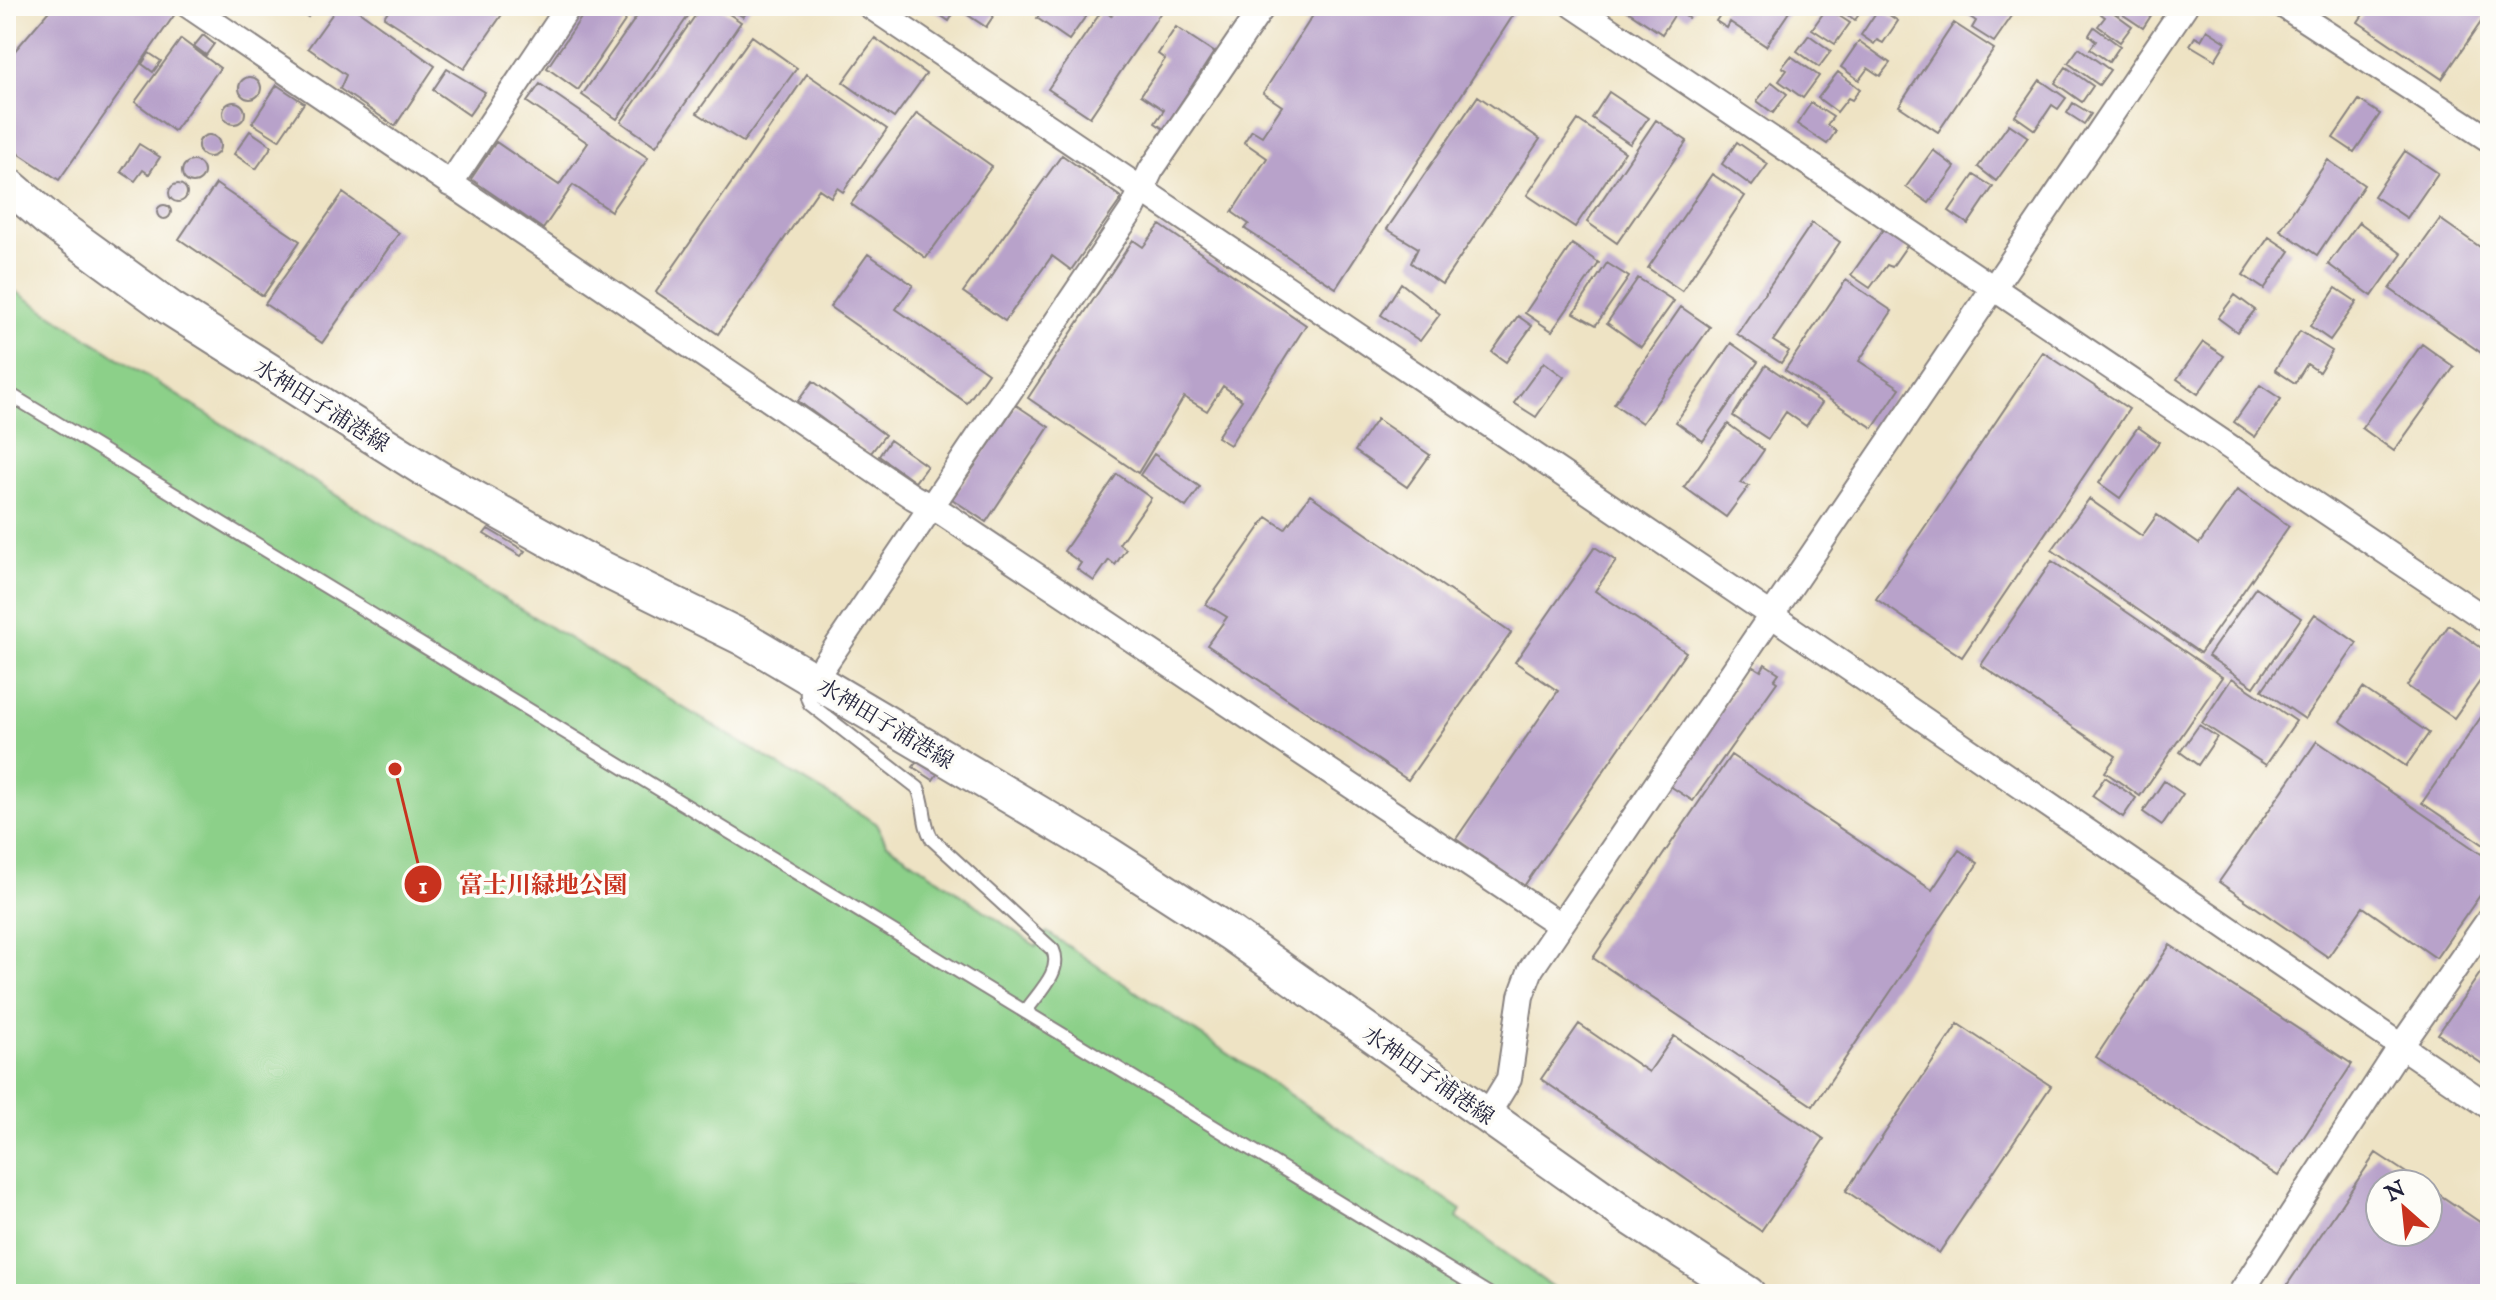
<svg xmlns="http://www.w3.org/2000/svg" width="2496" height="1300" viewBox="0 0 2496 1300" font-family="'IM FELL English','Noto Serif JP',serif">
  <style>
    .green { fill: #8cd089; stroke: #577962; stroke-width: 2 }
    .building { fill: #b8a2ca }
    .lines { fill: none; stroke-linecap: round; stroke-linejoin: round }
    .service-casing { stroke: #888280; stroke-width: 16 }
    .minor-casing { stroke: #888280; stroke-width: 28 }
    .secondary-casing { stroke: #888280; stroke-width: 38 }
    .service { stroke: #fff; stroke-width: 12 }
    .minor { stroke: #fff; stroke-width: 24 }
    .secondary { stroke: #fff; stroke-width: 34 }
    .labels { text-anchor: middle; stroke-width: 7; stroke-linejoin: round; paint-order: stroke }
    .street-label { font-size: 22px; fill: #22223b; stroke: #fdfcf7 }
    .leader { fill: none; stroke: #c8321e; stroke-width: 3 }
    .callout-dot { fill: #c8321e; stroke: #fdfcf7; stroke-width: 3 }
    .mark-label { font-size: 24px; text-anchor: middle; font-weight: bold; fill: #fff }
    .callout-label { font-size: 24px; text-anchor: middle; font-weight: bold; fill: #c8321e; stroke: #fdfcf7; stroke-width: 7; stroke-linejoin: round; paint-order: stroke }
  </style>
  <rect width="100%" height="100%" fill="#fdfcf7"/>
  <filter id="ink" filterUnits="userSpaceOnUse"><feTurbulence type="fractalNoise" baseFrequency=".0125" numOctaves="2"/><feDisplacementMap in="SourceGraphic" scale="16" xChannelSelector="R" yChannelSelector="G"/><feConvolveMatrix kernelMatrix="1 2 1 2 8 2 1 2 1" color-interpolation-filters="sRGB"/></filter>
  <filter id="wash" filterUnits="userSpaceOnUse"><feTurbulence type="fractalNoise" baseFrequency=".006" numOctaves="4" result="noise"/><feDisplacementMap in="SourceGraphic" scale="32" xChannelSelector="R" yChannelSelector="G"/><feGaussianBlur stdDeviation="1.8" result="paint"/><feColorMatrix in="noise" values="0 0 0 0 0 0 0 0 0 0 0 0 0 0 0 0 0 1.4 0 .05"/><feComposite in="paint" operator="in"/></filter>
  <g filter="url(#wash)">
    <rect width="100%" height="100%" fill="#eee3c4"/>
    <path class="green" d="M6,285C292,472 583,649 876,823L886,843L1036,946L1047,932L1461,1210L1457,1218L1562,1294H6Z"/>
    <g id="blocks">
      <path class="building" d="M53,6H163L175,14L59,180L6,145V61Z
        M292,6H316L308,17Z
        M338,6H352L435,66L395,126L340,89L346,75L308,48Z
        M391,6H508L464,69L384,17Z
        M589,6H635L578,90L547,68Z
        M644,6H695L617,119L582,95Z
        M702,6H717L741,22L656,146L621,122Z
        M727,6H752L743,17Z
        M927,6H1000L986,27L957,8L949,21Z
        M1045,6H1093L1069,40L1037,18Z
        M1118,6H1165L1090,117L1048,89L1103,9L1111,16Z
        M1319,6H1501L1514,14L1336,288L1245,229L1249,224L1232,212L1267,158L1244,142L1252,130L1262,136L1282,106L1263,93Z
        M1620,6H1696L1688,18L1677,11L1662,34Z
        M1726,6H1793L1766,46L1730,22L1727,28L1716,21Z
        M1834,6H1865L1855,20Z
        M1885,6H1910L1904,14L1900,11L1897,14Z
        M1954,6H2019L1994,42L1972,28L1976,21Z
        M2110,6H2146L2154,11L2143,28Z
        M2369,6H2490V9L2442,79L2358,22Z
        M2106,7L2132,26L2120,42L2098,26L2105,17L2101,14Z
        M1827,8L1850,23L1835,44L1812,29Z
        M1879,8L1898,21L1883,43L1877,40L1874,44L1861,35Z
        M1954,23L1994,49L1938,132L1899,106Z
        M1176,27L1214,52L1164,129L1155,123L1164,110L1141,95L1165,59L1158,54Z
        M2094,27L2120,46L2109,62L2090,49L2096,41L2089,35Z
        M2207,30L2226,42L2215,60L2190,45L2195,37L2201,40Z
        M203,35L214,44L206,55L194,46Z
        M1809,35L1831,51L1819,67L1797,51Z
        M752,36L797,68L743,142L697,113Z
        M875,38L926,74L894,118L843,82Z
        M181,39L220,68L174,131L135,102Z
        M1859,41L1890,63L1880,76L1868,68L1859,80L1841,67Z
        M2079,48L2110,70L2099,85L2068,63Z
        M149,53L161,61L153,72L142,64Z
        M1791,56L1819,76L1803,98L1779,81L1787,70L1782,67Z
        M2066,67L2093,86L2082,102L2055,83Z
        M447,69L485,92L469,115L433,90Z
        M1838,72L1860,89L1852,100L1848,98L1837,112L1818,98Z
        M807,74L887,129L843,192L837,188L831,197L819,189L718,334L656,292Z
        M239 88a11 11 0 1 1 22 0a11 11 0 1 1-22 0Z
        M2040,80L2066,98L2058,109L2052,105L2035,130L2015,116Z
        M1772,82L1787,94L1773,113L1757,101Z
        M540,84L648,158L611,211L573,185L543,229L471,179L496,142L559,185L588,143L527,102Z
        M277,85L304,103L279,140L252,123Z
        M1609,92L1648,118L1630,144L1592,118Z
        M1478,96L1540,139L1442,284L1411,263L1418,248L1387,229Z
        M2359,100L2380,114L2354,152L2333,138Z
        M223 113a11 11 0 1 1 22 0a11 11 0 1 1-22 0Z
        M1811,103L1833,117L1827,125L1836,131L1827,144L1797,124Z
        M2073,103L2091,114L2084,124L2067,113Z
        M917,113L992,166L926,258L851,204Z
        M1578,120L1625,152L1575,227L1527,195Z
        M1656,120L1687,141L1617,243L1587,222Z
        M2009,124L2028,137L1996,181L1978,167Z
        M250,131L272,146L256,169L234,154Z
        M198 146a11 11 0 1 1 22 0a11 11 0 1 1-22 0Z
        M1737,142L1768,164L1752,186L1722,164Z
        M139,144L160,157L149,174L143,170L135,181L121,172Z
        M1933,150L1955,167L1929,203L1906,187Z
        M2405,151L2438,173L2407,218L2374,196Z
        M1062,155L1122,198L1071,270L1052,256L1005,321L963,292Z
        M2328,160L2364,185L2317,255L2280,230Z
        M182 172a11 11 0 1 1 22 0a11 11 0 1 1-22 0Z
        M1712,174L1745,196L1682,291L1648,268Z
        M1974,175L1993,187L1968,224L1949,211Z
        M216,184L300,241L263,296L179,239Z
        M169 193a9 9 0 1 1 18 0a9 9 0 1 1-18 0Z
        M343,193L399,233L322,343L265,304Z
        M157 212a7 7 0 1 1 14 0a7 7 0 1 1-14 0Z
        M2440,219L2490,254V359L2390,289Z
        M2359,222L2402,254L2372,296L2328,264Z
        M1812,223L1840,242L1773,341L1789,351L1781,363L1737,334Z
        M1160,225L1306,325L1230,445L1217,437L1242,400L1223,386L1207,411L1184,397L1138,473L1028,398L1133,240L1143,247Z
        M1884,228L1908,244L1892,267L1887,265L1870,288L1851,275Z
        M2269,237L2290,251L2264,289L2243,275Z
        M1572,244L1599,263L1552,331L1525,313Z
        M868,254L913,285L896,309L988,373L967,403L830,307Z
        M1607,263L1629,277L1596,325L1574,313Z
        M1638,278L1674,301L1641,347L1607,323Z
        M1846,280L1892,311L1859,361L1900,388L1873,428L1785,370Z
        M1401,283L1440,314L1420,341L1381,315Z
        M2336,288L2357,302L2330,340L2310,326Z
        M2235,295L2255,310L2237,332L2218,318Z
        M1681,307L1710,327L1642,423L1614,404Z
        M1518,316L1532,326L1506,362L1492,352Z
        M2300,331L2332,351L2319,372L2307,364L2295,383L2275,370Z
        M2203,342L2224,356L2198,394L2177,379Z
        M1731,343L1758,362L1703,441L1676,422Z
        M2422,344L2454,367L2394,451L2362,428Z
        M2043,352L2129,409L1962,657L1876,599Z
        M1544,362L1564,377L1536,417L1514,403Z
        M1766,365L1822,403L1806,426L1786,412L1768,439L1733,416Z
        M813,381L885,435L870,454L798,401Z
        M2260,385L2281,399L2255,437L2234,422Z
        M1016,405L1049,427L986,522L952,499Z
        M1377,419L1430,455L1407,487L1355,451Z
        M1728,424L1764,450L1741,483L1749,486L1726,517L1684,487Z
        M2138,427L2159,442L2120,498L2099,483Z
        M890,440L927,466L915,482L879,456Z
        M1154,454L1200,487L1186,507L1140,475Z
        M1117,474L1151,498L1119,544L1126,549L1115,565L1109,560L1094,581L1077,569L1081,563L1064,551Z
        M2237,490L2289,526L2200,653L2052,550L2089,499L2142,536L2157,515L2199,544Z
        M1310,495L1511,633L1408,780L1207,645L1227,617L1206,604L1267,517L1285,529Z
        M488,529L525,551L521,556L484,534Z
        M1595,547L1616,561L1595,591L1686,652L1524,886L1456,839L1558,691L1515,662Z
        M2052,561L2222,677L2140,796L2105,772L2116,756L1981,665Z
        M2256,587L2301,618L2254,687L2208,656Z
        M2315,614L2357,643L2305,719L2262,690Z
        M2449,625L2490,654V667L2454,718L2407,686Z
        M1765,664L1779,673L1774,680L1777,682L1693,801L1670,786L1751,665L1761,671Z
        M2232,678L2296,721L2266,765L2202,723Z
        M2363,688L2429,733L2406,766L2340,721Z
        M2490,704V849L2422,803Z
        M2199,725L2217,737L2198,765L2180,752Z
        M2317,741L2490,860V881L2436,958L2363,907L2328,957L2219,882Z
        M1731,755L1932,890L1959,850L1978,863L1813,1106L1593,958Z
        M917,762L937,774L933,780L913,767Z
        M2105,777L2136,798L2123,817L2092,796Z
        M2164,781L2183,794L2162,825L2143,812Z
        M2170,945L2352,1064L2278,1176L2096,1057Z
        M2490,959V1069L2438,1034Z
        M1579,1024L1649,1072L1674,1036L1824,1139L1761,1231L1541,1079Z
        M1958,1024L2051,1086L1939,1253L1846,1191Z
        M2376,1153L2423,1184H2380V1232H2428V1187L2490,1229V1294H2281Z"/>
    </g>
  </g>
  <g filter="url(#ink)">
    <use href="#blocks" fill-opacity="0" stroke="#888280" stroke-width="2"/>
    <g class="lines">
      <g class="service-casing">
        <path id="service" d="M6,392L1489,1294
          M811,683C806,691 805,695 810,704L918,788C926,805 922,823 932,839L1053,950C1063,971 1038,993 1026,1011"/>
      </g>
      <g class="minor-casing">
        <path id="minor" d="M189,6L913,497L944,514L1560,925
          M870,6L1771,615L2490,1107
          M1574,6L2490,622
          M2284,6L2490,140
          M450,184L569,6
          M814,680L1132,210L1151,170L1263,6
          M1487,1115L1509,1079L1521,996L1531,969L2185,6
          M2240,1294L2401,1046L2490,918"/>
      </g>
      <g class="secondary-casing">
        <path id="secondary" d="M6,183L49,220L170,308L440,479L593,564L743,638L1106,853L1230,933L1624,1213L1748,1294"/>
      </g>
      <use href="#service" class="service"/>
      <use href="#minor" class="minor"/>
      <use href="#secondary" class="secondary"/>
    </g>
  </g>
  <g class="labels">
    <g class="street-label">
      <text transform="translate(322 405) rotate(32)" y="8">水神田子浦港線</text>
      <text transform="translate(886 723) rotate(31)" y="8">水神田子浦港線</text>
      <text transform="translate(1429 1075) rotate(35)" y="8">水神田子浦港線</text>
    </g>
  </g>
  <path class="leader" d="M395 769L423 884"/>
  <g class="callout-dot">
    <circle cx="395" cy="769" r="8"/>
    <circle cx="423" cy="884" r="20"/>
  </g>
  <g class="mark-label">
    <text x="423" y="893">1</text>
  </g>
  <g class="callout-label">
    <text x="543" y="893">富士川緑地公園</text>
  </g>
  <rect width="2496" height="1300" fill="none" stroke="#fdfcf7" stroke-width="32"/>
  <g transform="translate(2404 1208) rotate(333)"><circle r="38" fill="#fdfcf7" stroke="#a5a5ac" stroke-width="2"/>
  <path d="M0-6L14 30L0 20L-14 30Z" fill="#c8321e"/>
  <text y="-12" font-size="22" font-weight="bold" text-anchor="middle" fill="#22223b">N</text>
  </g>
</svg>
